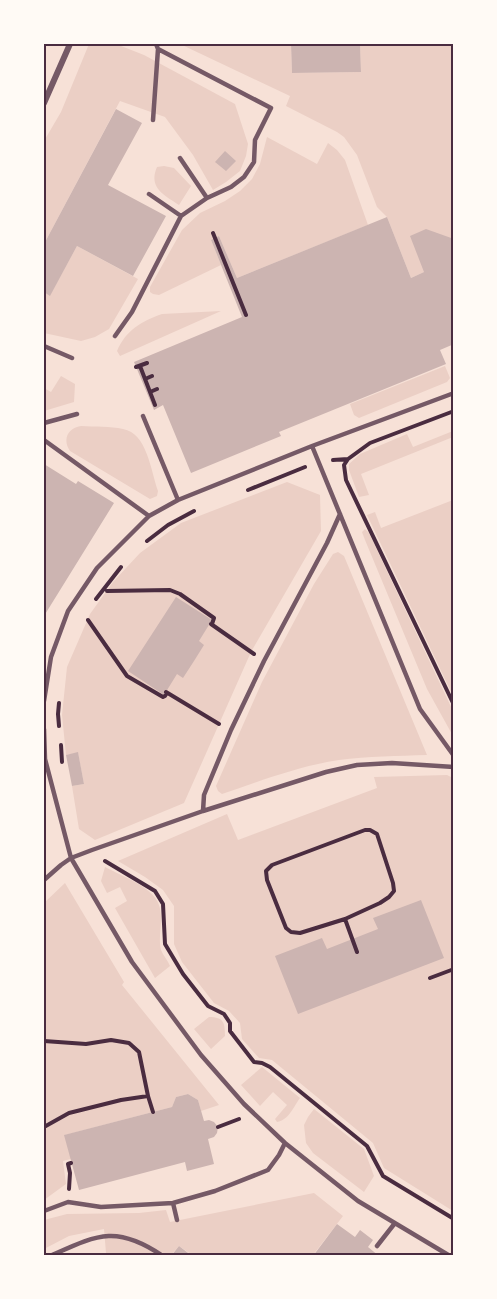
<svg xmlns="http://www.w3.org/2000/svg" width="497" height="1299" viewBox="0 0 497 1299" font-family="Manrope,sans-serif">
  <style>
    .green { fill: #ebcfc5 }
    .building { fill: #ccb4b1 }
    .lines { fill: none; stroke-linecap: round; stroke-linejoin: round }
    .path { stroke: #4a2c40; stroke-width: 4 }
    .service { stroke: #755966; stroke-width: 4.5 }
    .minor { stroke: #755966; stroke-width: 6 }
    .neatline { fill: none; stroke: #4a2c40; stroke-width: 2 }
  </style>
  <rect width="100%" height="100%" fill="#f7e1d7"/>
  <path class="green" d="M89,44H116L144,55L235,104L248,144L246,156L240,171L226,182L213,190L193,155L165,117L120,101L44,244V141L61,112Z
    M180,44H291L292,73L361,72L360,44H453V239L424,272L411,278L387,217L377,207L357,155L344,137L337,132L286,106L290,96Z
    M267,137L317,164L328,143L337,150L345,160L368,225L237,278L219,236L211,240L221,265L159,295L153,294L150,292V287L182,230L200,213L225,201L240,191L252,179L260,164Z
    M164,166L174,168L191,186L179,205C164,195 148,188 157,167Z
    M77,246L138,279L109,329L95,337L81,341L44,333V292L50,295Z
    M221,311L120,356L117,351C126,330 142,321 162,314Z
    M445,366L450,378L447,382L359,418L354,415L350,404Z
    M61,376L75,384L74,402L44,411V388L51,392Z
    M81,426C95,427 110,426 123,429C147,433 151,471 158,491L157,496L150,499L70,451C62,439 68,428 81,426Z
    M453,431V437L361,474L369,495L359,497L349,470V464L360,454L407,434L413,447Z
    M287,482L320,495L321,531L251,652L184,803L95,840L79,829L72,786L84,784L78,753L66,755L62,715L67,667L90,614L113,582L140,553L181,523Z
    M453,500V696L367,515L375,512L381,528Z
    M365,529L369,533L453,711V736L427,689L365,540L362,532Z
    M338,552L344,556L427,755C398,756 368,756 339,760C299,766 260,781 222,794L218,791L216,786L262,682L314,584L333,554Z
    M447,775L453,778V1211L384,1168L373,1143L272,1060L259,1058L242,1039L240,1023L229,1011L214,1003L182,962L174,944V906L163,890L145,877L118,861L227,814L238,840L377,788L374,777Z
    M105,867C120,875 147,885 156,899C166,914 157,934 161,950C163,955 168,961 170,966L155,978L115,908L127,901L120,887L107,893L101,881Z
    M65,883L124,982L122,985L219,1105L201,1111L198,1100L188,1094L176,1097L172,1107L65,1135L71,1159L63,1161L66,1184L44,1200V903Z
    M209,1017C224,1017 225,1023 225,1036L211,1049L194,1029Z
    M262,1067L300,1098C294,1106 289,1120 277,1122L275,1119L287,1105L273,1092L260,1106L241,1085Z
    M314,1109L364,1149L374,1176L364,1192L313,1153L306,1143L304,1125L308,1117Z
    M314,1193L343,1216L313,1255H192L179,1246L171,1255H100L106,1253L104,1229L69,1236L44,1249V1220L67,1214L139,1213L166,1210L170,1222Z"/>
  <path class="building" d="M291,44H360L361,72L292,73Z
    M116,109L142,123L108,185L166,216L133,276L77,246L50,296L44,292V244Z
    M225,151L236,161L226,171L215,162Z
    M387,217L411,278L424,272L410,236L426,229L454,239V344L440,350L446,364L279,432L281,436L191,473L163,405L154,410L134,362L242,317L211,240L219,236L237,278Z
    M44,464L76,484L78,481L114,503L44,616Z
    M176,597L212,620L199,641L204,645L194,661L183,678L177,674L164,695L128,671Z
    M78,752L84,784L72,786L66,755Z
    M421,900L444,958L298,1014L275,956L322,938L327,949L378,929L373,918Z
    M188,1094L198,1100L204,1121L209,1120L214,1122L218,1127L217,1133L214,1137L208,1139L214,1164L187,1171L185,1162L79,1190L64,1135L172,1107L176,1097Z
    M337,1224L355,1237L360,1230L373,1240L368,1247L379,1256H313Z
    M179,1246L192,1256H171Z"/>
  <g class="lines">
    <path class="path" d="M453,219H454
      M213,233L246,315
      M140,366L145,379L152,376
      M136,367L147,363
      M145,379L150,392
      M155,405L150,392L157,389
      M454,411L370,443L348,459L344,465L346,480L454,705
      M333,460L348,459
      M248,490L305,467
      M147,541L168,525L194,511
      M107,591L170,590L180,594L214,618L212,624
      M96,599L121,567
      M88,620L127,676L163,697L165,696L167,693
      M211,624L254,654
      M166,692L219,724
      M59,726L58,714L59,703
      M61,745L62,762
      M365,830H370L377,834L393,883L394,891L389,897L380,903L345,919L300,933L291,932L286,928L267,880L266,871L272,865Z
      M105,861L155,891L163,904L165,944L183,974L208,1006L224,1014L230,1023V1031L254,1062L262,1063L270,1067L367,1146L383,1176L454,1219
      M345,919L357,952
      M430,978L454,969
      M44,1041L86,1044L111,1040L129,1043L139,1052L148,1096L121,1100L69,1113L44,1127
      M148,1096L153,1112
      M218,1127L239,1119
      M69,1189L70,1173L68,1164L71,1163"/>
    <path class="service" d="M153,120L158,49
      M180,158L207,198
      M149,194L181,216
      M115,336L132,312L181,216L207,198L231,187L244,177L254,162L255,140L271,108L158,49L156,44
      M44,346L72,358
      M143,416L178,500
      M44,423L77,414
      M44,440L149,516
      M312,446L420,709L454,756
      M44,701L51,657L68,611L97,568L149,516L178,500L312,446L454,393
      M44,729L45,759L71,858L132,962L201,1055L244,1104L285,1143L358,1201L450,1256
      M203,811L204,795L231,730L264,661L327,543L340,514
      M44,880L61,865L71,858L92,850L203,811L326,772L357,765L392,763L454,767
      M173,1203L177,1220
      M44,1211L68,1202L101,1207L173,1203L215,1191L268,1170L279,1155L285,1143
      M377,1246L395,1223
      M50,1256C97,1235 116,1224 163,1256"/>
    <path class="minor" d="M44,103L70,44"/>
  </g>
  <rect width="497" height="1299" fill="none" stroke="#fffaf5" stroke-width="90"/>
  <rect x="45" y="45" width="407" height="1209" class="neatline"/>
</svg>
